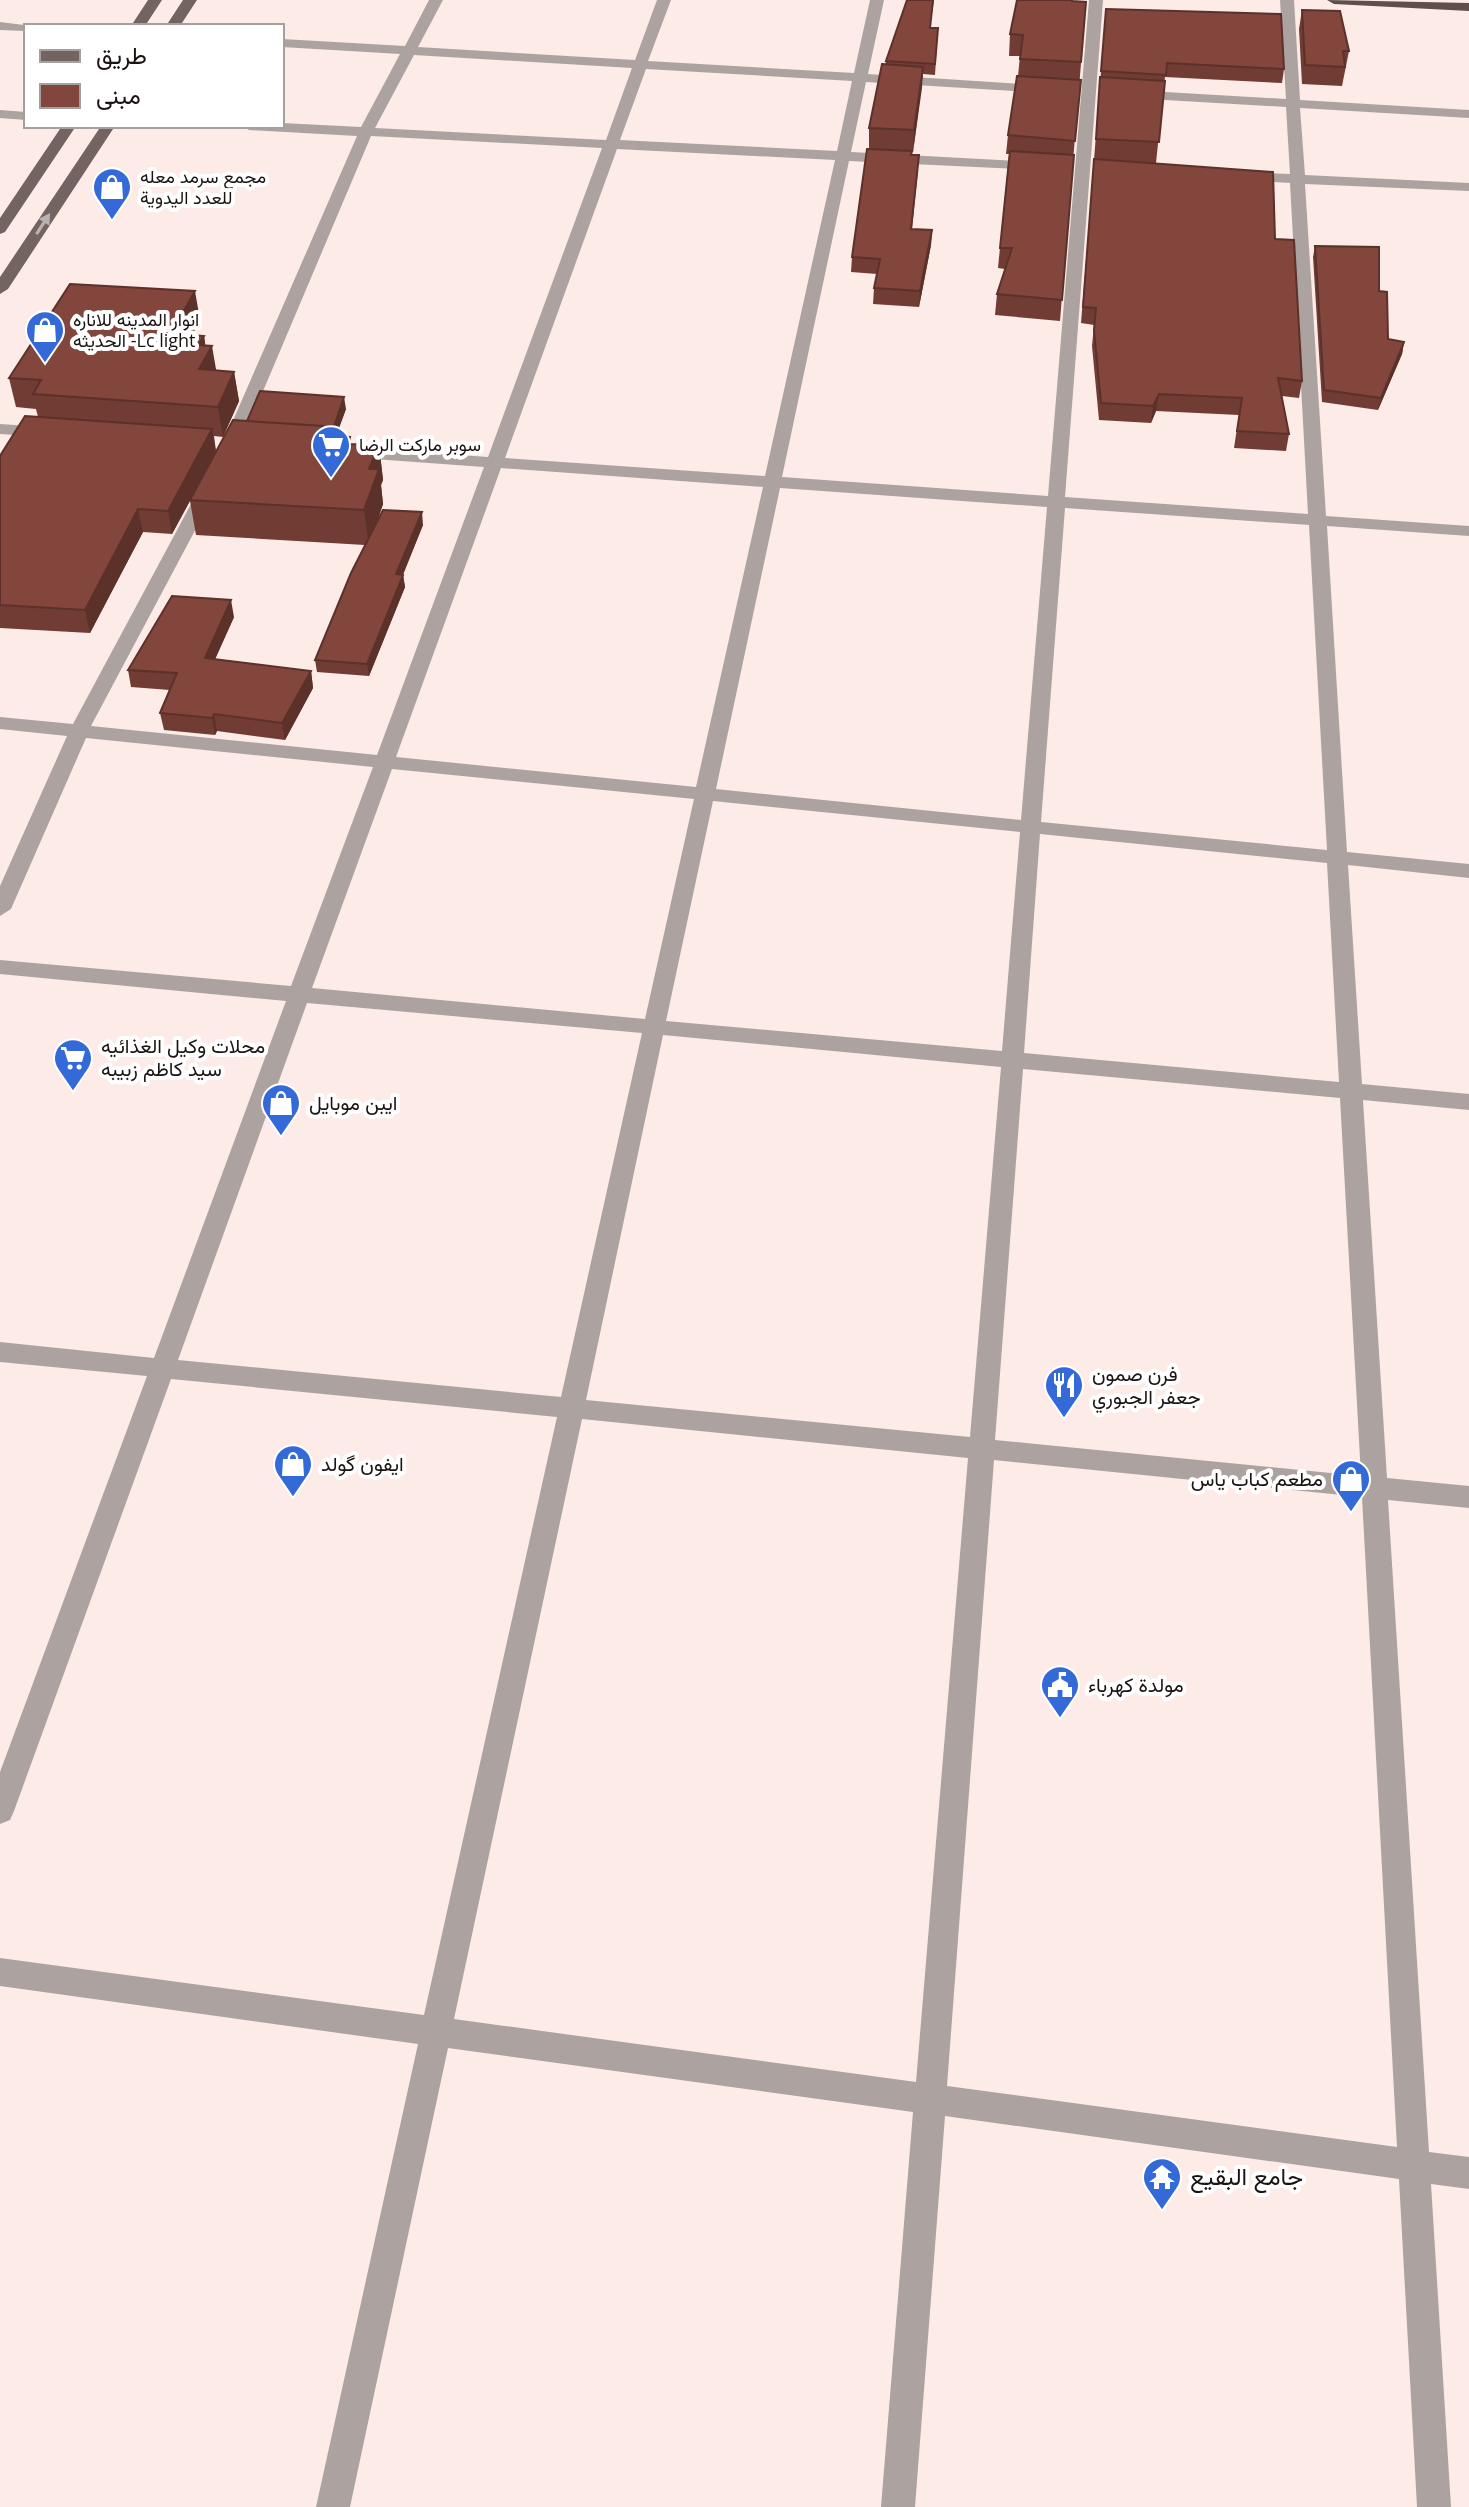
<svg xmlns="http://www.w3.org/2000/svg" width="1469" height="2507" viewBox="0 0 1469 2507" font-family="'Open Sans',Vazirmatn,sans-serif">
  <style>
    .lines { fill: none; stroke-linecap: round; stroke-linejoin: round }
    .minor { fill: #aca3a1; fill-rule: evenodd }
    .major { fill: #746461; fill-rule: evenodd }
    .highway { fill: #5f4e4b; fill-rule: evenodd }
    .wall { fill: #713c34 }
    .shaded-wall { fill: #5c312a }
    .building { fill: #83463c; stroke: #5c312a; stroke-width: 2 }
    .oneway { fill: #bab2b0 }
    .labels { text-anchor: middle; stroke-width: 8; stroke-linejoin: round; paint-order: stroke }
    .far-poi-label { font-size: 18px; fill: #1a1312; stroke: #fff; text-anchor: start }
    .poi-label { font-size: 20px; fill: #1a1312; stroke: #fff; text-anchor: start }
    .near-poi-label { font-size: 24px; fill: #1a1312; stroke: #fff; text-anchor: start }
  </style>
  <rect width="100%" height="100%" fill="#fcebe7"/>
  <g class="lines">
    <path class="minor" d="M429,0H443L418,47L635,60L657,0H671L648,61L854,73L870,0H884L868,74L1051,86L1053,89L1046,93L866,82L851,152L1039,162L1046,166L1039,170L849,161L782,477L1048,496L1089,0H1103L1065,497L1308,514L1290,183L1240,180L1233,176L1240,172L1290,174L1286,107L1131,98L1124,94L1131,90L1286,99L1280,0H1294L1300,100L1469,110V118L1300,108L1305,175L1469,183V191L1305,184L1326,516L1469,526V536L1327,526L1347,852L1469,864V878L1348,865L1362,1084L1469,1094V1110L1363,1100L1387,1478L1469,1486V1508L1388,1500L1429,2152L1469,2157V2189L1431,2184L1451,2507H1417L1399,2179L945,2116L915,2507H881L913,2112L448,2048L350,2507H316L418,2044L0,1986V1958L424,2015L557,1417L171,1379L14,1811L10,1820L0,1824V1772L147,1376L0,1362V1342L154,1358L286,1001L0,974V960L291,986L373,767L86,738L11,909L0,916V886L67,736L0,729V717L73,724L198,491L207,486L216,491L91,726L377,755L484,467L346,457L337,452L346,447L488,457L602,148L371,136L239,448L230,453L224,452L221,448L357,136L249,130L242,126L282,123L361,127L400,54L282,47V39L405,46ZM414,55L632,68L606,140L375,128ZM646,69L852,81L837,151L620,140ZM617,149L835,160L765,476L505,458ZM501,468L763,487L696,787L396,757ZM780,488L1047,507L1021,820L716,789ZM1065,508L1309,525L1327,850L1041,822ZM392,769L694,799L645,1019L312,988ZM713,801L1020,832L1002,1051L666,1021ZM1040,834L1327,863L1339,1082L1024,1053ZM307,1003L642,1033L561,1397L178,1360ZM663,1035L1001,1067L970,1437L586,1400ZM1023,1069L1340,1098L1361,1476L995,1440ZM582,1419L968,1458L916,2082L454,2019ZM994,1460L1362,1497L1397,2147L947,2086Z
      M0,22L32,26H26V31L0,30Z
      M0,110L26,112V120L0,118Z
      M0,424L46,427L54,432L46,437L0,434Z"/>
    <path class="major" d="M148,0H162L145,26H131Z
      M183,0H197L180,26H166Z
      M62,126H76L5,232L0,234V218Z
      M101,126H115L8,289L0,294V277Z"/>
    <path class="highway" d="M1327,0L1469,3V11L1334,4Z"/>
  </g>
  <path class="wall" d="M907,0H934L930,28H938L935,75L923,74L913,152H912L911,155L918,170L912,229L932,230L931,245L919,307L873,304L874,288L877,274L851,272L852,257L869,149V128L886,61Z
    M1072,1L1086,2L1060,321L995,315L997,294L1005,269L998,268L1009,154H1006L1008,135L1018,76L1020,56H1009L1010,34Z
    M1106,9L1284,69L1282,83L1165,77L1156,163L1275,239L1302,381L1299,398L1282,396L1289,434L1286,451L1234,448L1239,415L1156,411L1151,423L1099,420L1092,346L1094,325L1081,323Z
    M1302,10L1349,51L1342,86L1302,84L1299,29Z
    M1315,246L1379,291L1388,339L1404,342L1402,354L1378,410L1322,402L1313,257Z
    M200,320L192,335L204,336L205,345L216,370L234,372L239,401L223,437L214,436L216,451L247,421L346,409L336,436L351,444L379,445L383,480L381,485L383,504L377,522L423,525L403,575L405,587L369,676L317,672L315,660L365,545L196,535L190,501L172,534L143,532L90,633L0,628V456L38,417L36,409L16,407L9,378Z
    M234,617L215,659L311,671L313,688L285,740L217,731L215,735L164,730L160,713L170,690L131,687L128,670Z"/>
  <path class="shaded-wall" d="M923,67L922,88L913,152L914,130Z
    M932,230L931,245L919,307L920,291Z
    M195,291L200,320L177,362L171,333Z
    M204,336L207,355L212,346L217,375L199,369L198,345Z
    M1404,342L1402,354L1378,410L1381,398Z
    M234,372L239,401L223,437L218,407Z
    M1159,394L1156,411L1151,423L1153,406Z
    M344,397L346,409L333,444L332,432Z
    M212,429L216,452L172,534L168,511Z
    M379,445L383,480L381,485L383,504L369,545L364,510L369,469Z
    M138,509L143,532L90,633L85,610Z
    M422,512L423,525L398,586L396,574Z
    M403,575L405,587L369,676L367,664Z
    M231,600L234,617L208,675L205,658Z
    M311,671L313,688L285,740L282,723Z
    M214,714L217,731L215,735L212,718Z"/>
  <path class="building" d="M907,0H933L930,28H938L935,64L886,61Z
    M1017,0H1072V1L1086,2L1081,62L1020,59L1023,35L1010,34Z
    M1106,9L1281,14L1284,69L1167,63L1166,75L1101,71Z
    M1302,10L1340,11L1349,51H1343L1345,67L1305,65Z
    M882,64L923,67L914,130L869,128Z
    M1017,76L1081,80L1075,141L1008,135Z
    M1100,77L1165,81L1159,142L1096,139Z
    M867,149L912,151L911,155H919L911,229L932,230L920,291L874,288L880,259L852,257Z
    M1010,151L1074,155L1062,300L997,294L1012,248H1000Z
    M1094,159L1273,172L1275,239L1294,240L1302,381L1278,378L1289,434L1237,431L1242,398L1159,394L1153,406L1101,403L1094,330L1096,308L1083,307Z
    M1315,246L1379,247V291L1387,292L1388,339L1404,342L1381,398L1324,390Z
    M70,284L195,291L171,333L204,336L198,345L212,346L199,369L234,372L218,407L33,394L41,380L9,378Z
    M260,391L344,397L332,432H324L323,426L247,421Z
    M25,416L212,429L168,511L138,509L85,610L0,605V456Z
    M233,420L323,426L320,435L350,437L348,444L379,445L369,469H379L364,510L190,500Z
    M383,510L422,512L396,574L403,575L367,664L315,660L351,573Z
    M172,596L231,600L205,658L311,671L282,723L214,714L212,718L160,713L177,673L128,670Z"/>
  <defs><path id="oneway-solid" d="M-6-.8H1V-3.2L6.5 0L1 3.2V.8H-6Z" transform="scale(2)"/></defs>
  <use class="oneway" href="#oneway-solid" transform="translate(43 224) rotate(-57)"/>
  <defs>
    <g id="shop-pin" transform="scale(2)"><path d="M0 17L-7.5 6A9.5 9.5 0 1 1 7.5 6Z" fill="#3469d8" stroke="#fff"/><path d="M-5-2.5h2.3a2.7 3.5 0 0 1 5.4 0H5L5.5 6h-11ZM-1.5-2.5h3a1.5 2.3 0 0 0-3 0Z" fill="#fff"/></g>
    <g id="supermarket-pin" transform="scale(2)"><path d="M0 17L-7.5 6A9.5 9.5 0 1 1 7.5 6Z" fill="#3469d8" stroke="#fff"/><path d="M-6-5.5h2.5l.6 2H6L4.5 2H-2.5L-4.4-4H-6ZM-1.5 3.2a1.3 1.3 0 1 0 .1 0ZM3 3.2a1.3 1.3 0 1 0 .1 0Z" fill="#fff"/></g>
    <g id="restaurant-pin" transform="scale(2)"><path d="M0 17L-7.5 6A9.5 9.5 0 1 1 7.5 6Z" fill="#3469d8" stroke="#fff"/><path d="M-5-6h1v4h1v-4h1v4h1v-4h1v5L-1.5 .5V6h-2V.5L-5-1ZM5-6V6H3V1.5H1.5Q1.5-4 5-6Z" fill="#fff"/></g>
    <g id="civic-pin" transform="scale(2)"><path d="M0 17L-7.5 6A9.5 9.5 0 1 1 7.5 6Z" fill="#3469d8" stroke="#fff"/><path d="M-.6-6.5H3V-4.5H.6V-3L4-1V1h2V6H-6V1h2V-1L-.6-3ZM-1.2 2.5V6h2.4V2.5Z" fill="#fff"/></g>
    <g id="temple-pin" transform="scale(2)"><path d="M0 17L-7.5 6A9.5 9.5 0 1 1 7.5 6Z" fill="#3469d8" stroke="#fff"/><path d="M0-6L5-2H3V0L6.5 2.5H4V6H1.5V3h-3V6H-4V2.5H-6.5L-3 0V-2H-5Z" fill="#fff"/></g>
  </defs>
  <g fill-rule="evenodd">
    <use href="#shop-pin" x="112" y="187"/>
    <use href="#shop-pin" x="45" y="330"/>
    <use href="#supermarket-pin" x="331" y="445"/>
    <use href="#supermarket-pin" x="73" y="1058"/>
    <use href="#shop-pin" x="281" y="1103"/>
    <use href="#restaurant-pin" x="1064" y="1385"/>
    <use href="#shop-pin" x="293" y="1464"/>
    <use href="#shop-pin" x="1351" y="1479"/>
    <use href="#civic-pin" x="1060" y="1685"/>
    <use href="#temple-pin" x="1162" y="2177"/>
  </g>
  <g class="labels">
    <g class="far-poi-label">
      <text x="140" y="183">مجمع سرمد معله<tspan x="140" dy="21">للعدد اليدوية</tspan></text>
      <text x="73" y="326">انوار المدينه للاناره<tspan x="73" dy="21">الحديثه -Lc light</tspan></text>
      <text x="359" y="451">سوبر ماركت الرضا</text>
    </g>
    <g class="poi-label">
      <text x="101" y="1053">محلات وكيل الغذائيه<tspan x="101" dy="23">سيد كاظم زبيبه</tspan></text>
      <text x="309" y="1110">ايبن موبايل</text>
      <text x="1092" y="1381">فرن صمون<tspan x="1092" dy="23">جعفر الجبوري</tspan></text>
      <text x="321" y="1471">ايفون گولد</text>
      <text x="1323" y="1486" text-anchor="end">مطعم كباب ياس</text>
      <text x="1088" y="1692">مولدة كهرباء</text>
    </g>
    <g class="near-poi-label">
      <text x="1190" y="2185">جامع البقيع</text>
    </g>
  </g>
  <rect x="24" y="24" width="260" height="104" fill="#ffffff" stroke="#a3a1a0" stroke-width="2"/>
  <rect x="40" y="50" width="40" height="12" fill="#746461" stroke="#a3a1a0" stroke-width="2"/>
  <text x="96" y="64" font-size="24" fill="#1a1312">طريق</text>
  <rect x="40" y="84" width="40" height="24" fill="#83463c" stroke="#a3a1a0" stroke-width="2"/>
  <text x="96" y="104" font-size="24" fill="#1a1312">مبنى</text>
</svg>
